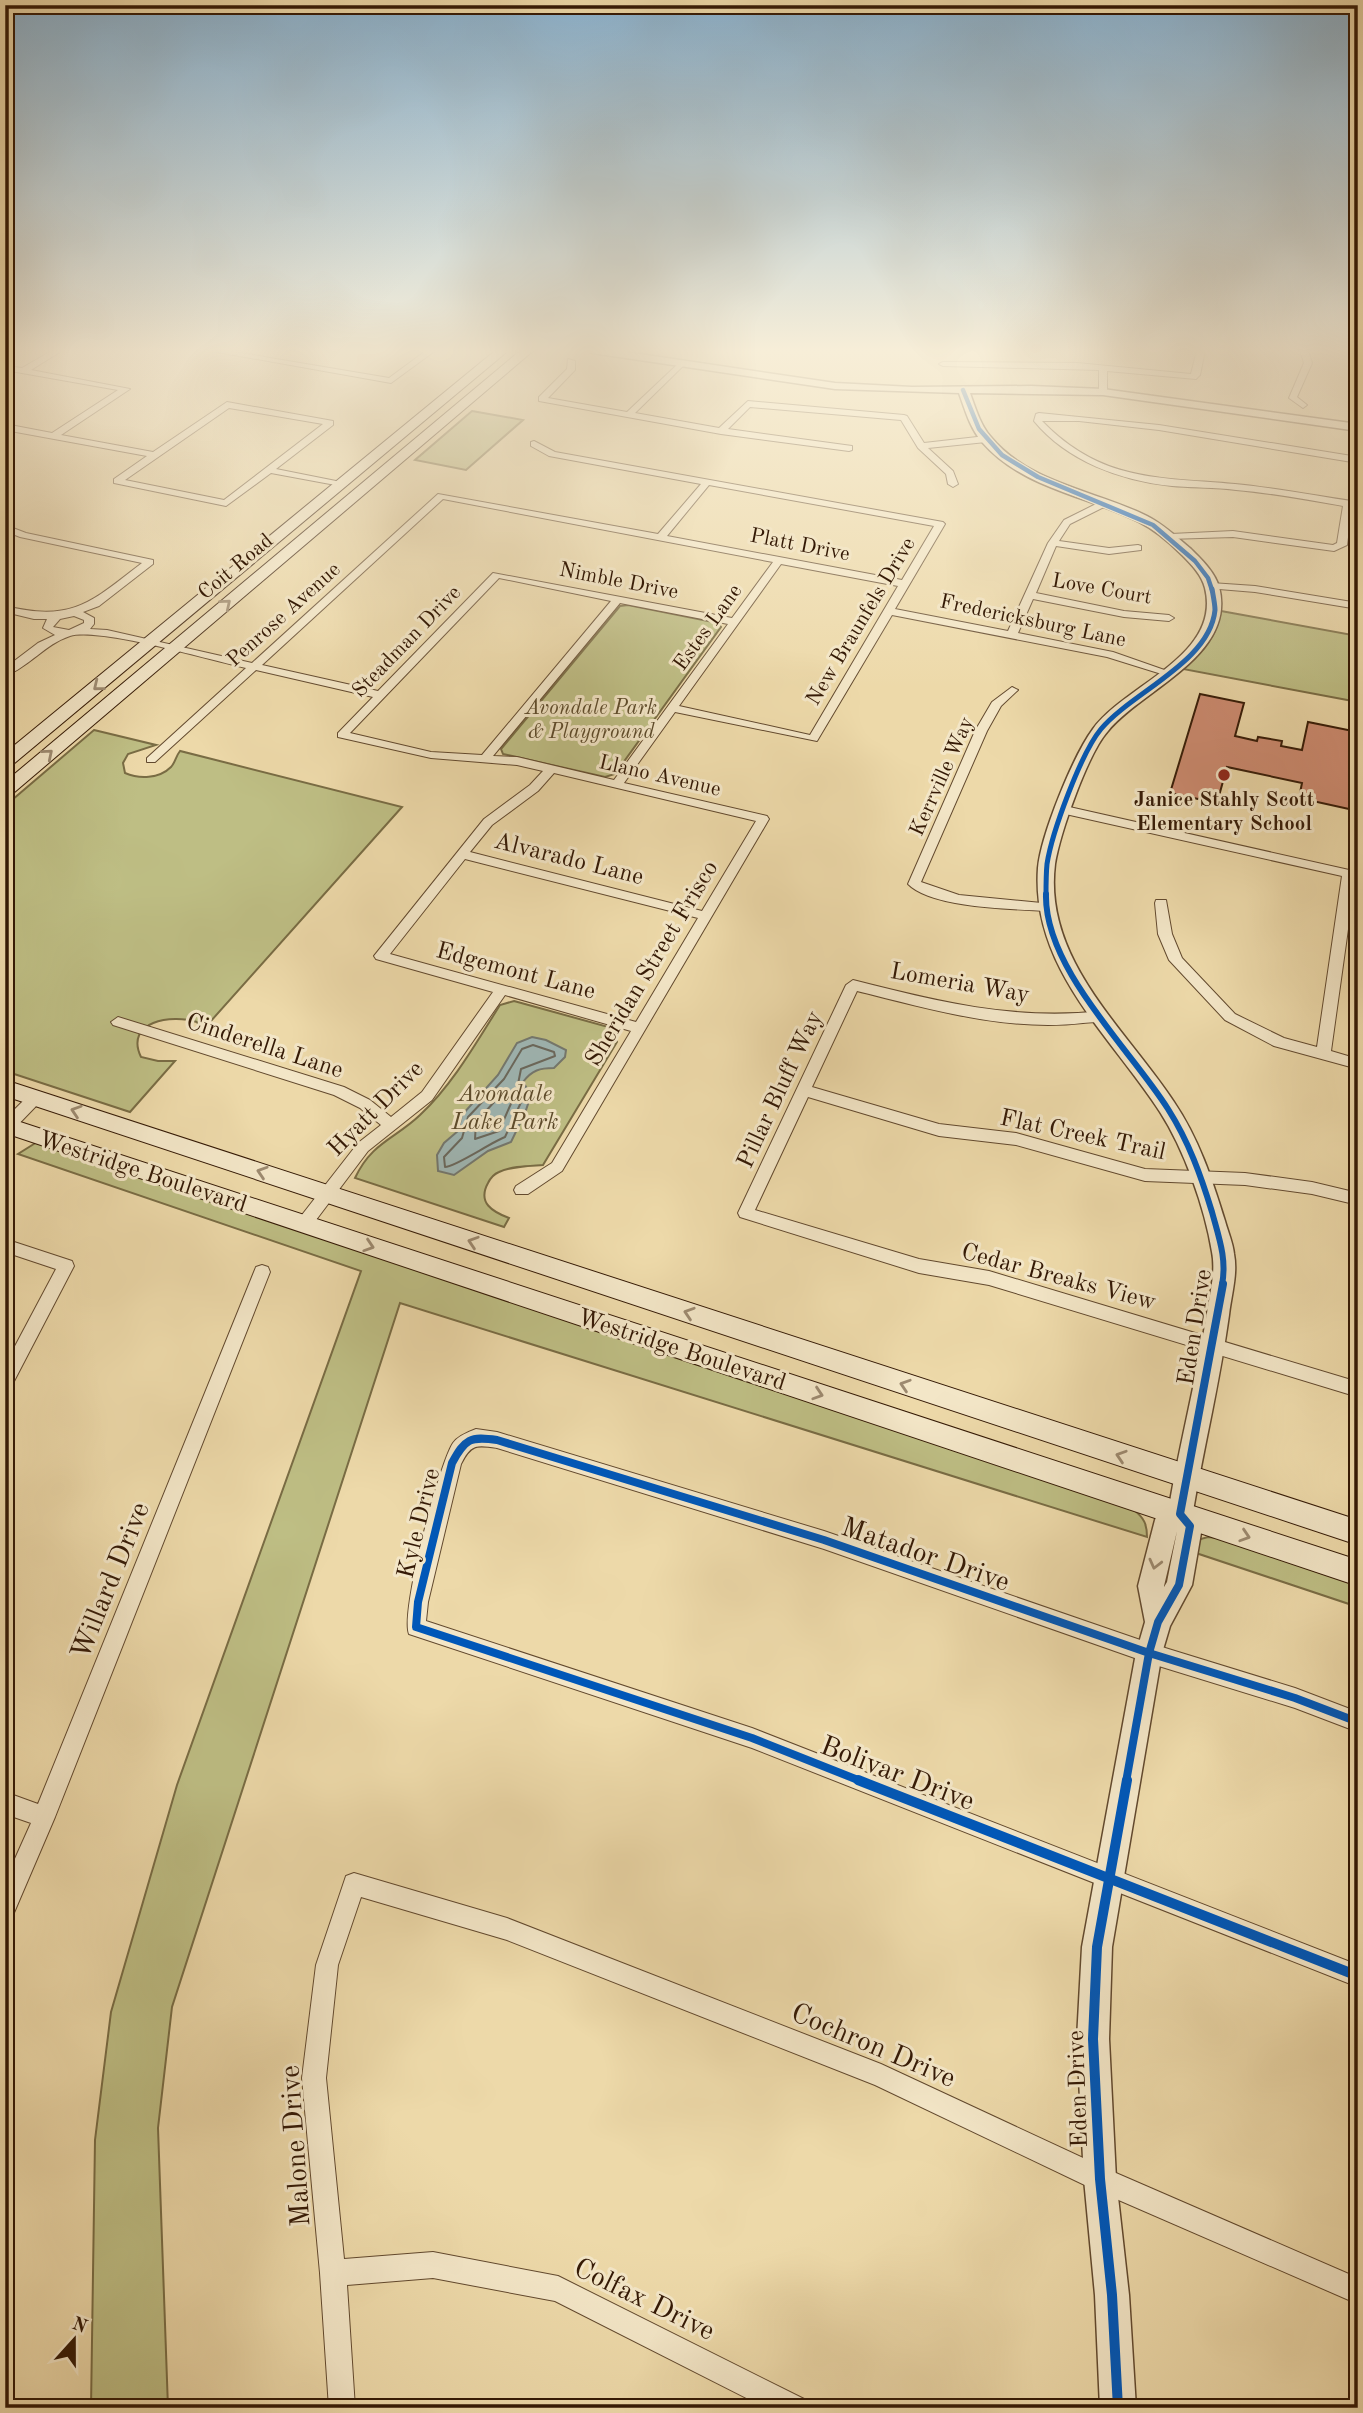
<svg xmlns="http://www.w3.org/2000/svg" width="1363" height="2413" viewBox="0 0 1363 2413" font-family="'Old Standard TT',serif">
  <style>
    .green { fill: #bebe84; stroke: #796c44; stroke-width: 2 }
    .water { fill: #9fb7b5; stroke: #74786f; stroke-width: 2 }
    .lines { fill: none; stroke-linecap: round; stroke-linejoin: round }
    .shore { stroke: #6a685d; stroke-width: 2 }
    .building { fill: #ce8b71; stroke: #341905; stroke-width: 2 }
    .minor-casing { stroke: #62492e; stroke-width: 2 }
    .tertiary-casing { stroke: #62492e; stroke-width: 3 }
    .secondary-casing { stroke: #341905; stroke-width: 2 }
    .minor { fill: #f3e6c7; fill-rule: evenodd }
    .tertiary { fill: #f3e6c7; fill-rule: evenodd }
    .secondary { fill: #f3e6c7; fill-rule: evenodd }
    .cycleway-far4-casing { stroke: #f3e6c7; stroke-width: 7 }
    .cycleway-far3-casing { stroke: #f3e6c7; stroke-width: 9 }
    .cycleway-far2-casing { stroke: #f3e6c7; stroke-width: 10 }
    .cycleway-far1-casing { stroke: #f3e6c7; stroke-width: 12 }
    .cycleway-casing { stroke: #f3e6c7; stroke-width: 15 }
    .cycleway-far4 { stroke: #0057b8; stroke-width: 4.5 }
    .cycleway-far3 { stroke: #0057b8; stroke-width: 5 }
    .cycleway-far2 { stroke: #0057b8; stroke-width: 6 }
    .cycleway-far1 { stroke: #0057b8; stroke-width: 8 }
    .cycleway { stroke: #0057b8; stroke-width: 10 }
    .oneway { stroke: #9d8a70 }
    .poi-dot { fill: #8f2418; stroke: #f3e6c7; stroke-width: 2.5 }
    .labels { text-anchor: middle; stroke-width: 6; stroke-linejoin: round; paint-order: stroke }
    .far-street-label { font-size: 21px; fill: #341905; stroke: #f3e6c7 }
    .far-park-label { font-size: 21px; font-style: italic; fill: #5d4b2b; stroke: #f3e6c7 }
    .far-poi-label { font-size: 21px; font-weight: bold; fill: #341905; stroke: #f3e6c7 }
    .street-label { font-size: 24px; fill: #341905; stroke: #f3e6c7 }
    .park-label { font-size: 24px; font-style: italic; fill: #5d4b2b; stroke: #f3e6c7 }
    .near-street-label { font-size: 28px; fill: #341905; stroke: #f3e6c7 }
  </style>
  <rect width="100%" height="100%" fill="#edd9a9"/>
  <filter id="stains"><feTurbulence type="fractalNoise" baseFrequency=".00286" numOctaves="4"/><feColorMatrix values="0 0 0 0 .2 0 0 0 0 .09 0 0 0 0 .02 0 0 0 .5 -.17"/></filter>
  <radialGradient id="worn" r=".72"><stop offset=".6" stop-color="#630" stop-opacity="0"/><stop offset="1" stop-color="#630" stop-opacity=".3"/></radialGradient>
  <path class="green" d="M472,411L523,420L466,470L415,460Z
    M628,605L718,623L721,627L615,774L605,777L503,754L501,749L620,606Z
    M1221,611L1358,636V702L1183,669C1202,653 1217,636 1221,611Z
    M94,730L156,745L128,754L123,763L125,773C139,779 159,779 171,767C175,763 176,756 180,751L402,807L202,1031L197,1022C172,1014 124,1021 141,1057L158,1061H175L130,1112L5,1071V806Z
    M514,1001L612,1028L617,1042L543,1165C529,1166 512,1166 499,1172C494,1174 490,1179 488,1183C477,1203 493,1212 509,1218L504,1227L355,1178C372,1142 395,1139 420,1115C453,1084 476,1043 500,1005Z
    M37,1142L1134,1510C1144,1518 1147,1524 1147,1537L400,1303L172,2007L158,2128L168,2408H91L95,2140L111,2012L177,1785L361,1271L18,1154Z
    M1208,1537L1218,1538L1358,1584V1607L1193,1552L1197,1540Z"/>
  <path class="water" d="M532,1037L546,1040L566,1050L565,1057L554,1068C540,1068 532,1070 523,1082L531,1095L525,1113L511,1142L488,1151L454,1175L438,1171L437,1155L444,1143L458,1131L462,1115L498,1075L517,1043Z"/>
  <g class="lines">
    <path class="shore" d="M533,1045L554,1052L555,1056L521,1069L518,1084L523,1098L505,1137C490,1143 455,1167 445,1167L444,1157L462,1138L468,1117L504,1079L522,1049Z
      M505,1090H509L513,1099L499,1131L475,1139L476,1122Z"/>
  </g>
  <path class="building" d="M1200,694L1244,703L1235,736L1257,741L1258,737L1282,741L1281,746L1302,750L1308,722L1358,732L1354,774L1358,775V811L1299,798L1302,783L1227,767L1217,803L1170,793Z"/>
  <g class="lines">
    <g class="minor-casing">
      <path id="minor" d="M53,350H63L31,370L130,389L61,435L153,452L227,402L333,421V425L276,469L346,483L341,486L271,473L226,506L114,483V479L147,456L5,430V424L52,433L118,390L5,370V366L22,368ZM229,408L323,424L224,500L125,480Z
        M206,350H223L389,378L427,350H436L391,383Z
        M1197,350H1205L1200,375L1196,379L1107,371V392L1103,395L1099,392V370L943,366L939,364L943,362L1077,363L1191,374Z
        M1300,350H1308L1312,363L1297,397L1307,405L1303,408L1289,398L1304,363Z
        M568,359L575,361V370L548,398L627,412L680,362L683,366L635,413L719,428L748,401L904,415L907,416L924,443L986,436L990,439L986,442L928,448L953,471L958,484L953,487L948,484L946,474L918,448L901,420L750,407L728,429L852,446V450L849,451L721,434L539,401V397L567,369Z
        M1039,413L1159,425L1358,457V463L1159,430L1079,421H1042C1101,482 1158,477 1235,484C1276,488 1317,496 1358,502V508L1352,507L1347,545L1334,551L1233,537L1168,539V535L1171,534L1233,531L1333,545L1337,543L1343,506C1308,500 1272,493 1236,490C1215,487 1193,488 1172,486C1121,481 1067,461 1034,421L1036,414Z
        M534,441L555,452L943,522L945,524L895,609L1008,631L1048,543L1064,520L1100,502H1106V506L1070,524L1059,541L1109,548L1138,545L1141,546V550L1109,554L1056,546L1036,593L1124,611L1169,615L1174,618L1169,621L1124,617L1033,599L1018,633L1113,652L1173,673L1168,676L1107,657L892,615L817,741L675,712L624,783L767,816L769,819L562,1171L528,1194H516L514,1190L516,1186L552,1163L631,1031L505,995L432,1100L368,1151L310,1228H298L296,1224L298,1220L358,1143L381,1125L360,1108L334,1095L113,1025L111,1022L118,1017L344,1087L370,1100L391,1117L422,1092L493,992L376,959L374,956L484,819L530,785L543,771L517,765L431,758L338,737V733L373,697L256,670L155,762H147V758L246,668C210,660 99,627 70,636C45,644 29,667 5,676V668L38,643L55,635L43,628L47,619H34L5,612V606C73,622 90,603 142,563L20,537L5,531V525L26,533L153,560V564L99,606L83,612L94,618V624L90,629L107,630L252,663L438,494L658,534L701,484L549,456L531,446V442ZM709,485L934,526L902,580L667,536ZM443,499L773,562L732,618L493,573L378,691L262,665ZM781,564L898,586L810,735L679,706ZM499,578L611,601L482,755L431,752L350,733ZM620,603L728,624L614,780L517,757L493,756ZM74,616L84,620V623L69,630L53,627L60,619ZM554,773L756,821L702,911L470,852L492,825L538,791ZM465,859L698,918L636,1022L390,954Z
        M1211,583L1255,586L1358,603V609L1255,592L1207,588V584Z
        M1012,687L1018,690L1001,706L987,731L921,882L959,895L1052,904V910L1047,911C1013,909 931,908 908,884L975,731L992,702Z
        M1065,806L1358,872V880L1355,879L1331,1051L1358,1059V1069L1274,1046L1225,1020L1169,960L1158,934L1155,903L1156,900H1166L1172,934L1182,958L1235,1014L1284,1038L1317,1047L1342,876L1061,813V807Z
        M853,980C935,1001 1015,1021 1101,1011L1108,1016C1102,1023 1092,1022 1083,1023C1007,1032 930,1009 857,991L812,1087L939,1124L1016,1133L1145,1169L1245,1173L1312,1182L1358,1193V1205L1312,1194L1245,1185L1145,1181L1016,1145L939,1136L808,1097L755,1210L919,1259L989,1271L1358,1382V1397L989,1285L919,1273L740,1217L738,1213L846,985Z
        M35,1093L40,1094L42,1098L40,1102L10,1133L5,1135V1119L30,1094Z
        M5,1239L72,1261L74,1266L11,1387L5,1389V1365L56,1269L5,1252Z
        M262,1265L268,1267L270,1272L55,1817L13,1915L5,1918V1881L31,1823L5,1814V1792L38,1804L254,1272L256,1267Z
        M476,1429L497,1432L824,1531L1149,1643L1295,1688L1358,1712V1732L1295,1708L1149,1663L824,1549L497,1448C476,1445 471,1444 461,1464L428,1602L426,1621L752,1728L1358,1965V1987L752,1748L409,1634C400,1613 439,1464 453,1443C458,1436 468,1432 476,1429Z
        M354,1873L507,1918L881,2064L1109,2170L1358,2278V2304L1091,2188L875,2085L507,1940L361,1897L338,1965L326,2078L344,2259L433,2252L558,2276L804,2399L808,2408H766L555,2301L433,2278L347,2285L355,2408H329L320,2273L302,2078L316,1965L346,1876Z"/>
    </g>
    <g class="tertiary-casing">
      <path id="tertiary" d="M587,350H613L835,383L912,387L1031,386L1103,389L1358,424V431L1103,395L970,393C975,407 980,424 990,436C1029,484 1095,490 1147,516C1163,524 1177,537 1191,549C1201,559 1215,572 1219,587C1237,655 1143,689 1108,731C1088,753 1060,833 1055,864C1043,960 1126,1029 1174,1102C1199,1139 1212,1179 1225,1221C1228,1232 1233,1243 1234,1254C1238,1274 1231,1296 1229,1315C1220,1381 1204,1446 1193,1511L1202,1526L1201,1533L1192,1585L1170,1626L1162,1653L1112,1947L1109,2039L1116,2179L1129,2295L1136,2408H1100L1095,2295L1084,2179L1077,2039L1082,1947L1136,1653L1145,1622L1138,1586L1155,1520L1158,1512L1169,1507C1180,1442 1197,1378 1207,1313C1210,1293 1216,1272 1212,1252C1205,1208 1184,1149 1160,1112C1110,1035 1031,968 1038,868C1041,835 1073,756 1093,729C1126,684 1222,656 1205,588C1202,575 1191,564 1182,555C1169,542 1155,530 1139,522C1086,495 1023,489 982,442C970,428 965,410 959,393L835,389L592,353ZM1177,1531L1167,1582L1164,1587V1586Z"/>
    </g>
    <g class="secondary-casing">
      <path id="secondary" d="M496,350H509L11,766L5,767V753Z
        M521,350H534L11,795L5,796V782Z
        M5,1080L1358,1520V1545L5,1096Z
        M5,1117L1358,1560V1586L5,1133Z"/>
    </g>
    <use href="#minor" class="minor"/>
    <use href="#tertiary" class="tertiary"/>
    <use href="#secondary" class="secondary"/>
    <g class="cycleway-far4-casing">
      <path id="cycleway-far4" d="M963,390L979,429L1002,455L1038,477L1153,525L1195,561L1208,578L1212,590"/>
    </g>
    <g class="cycleway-far3-casing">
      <path id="cycleway-far3" d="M1046,896C1046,885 1046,874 1047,864C1052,832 1081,753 1101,729C1132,692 1210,662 1215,610C1215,604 1213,595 1212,589"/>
    </g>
    <g class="cycleway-far2-casing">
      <path id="cycleway-far2" d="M1046,894C1044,968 1131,1050 1168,1109C1189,1142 1201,1176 1212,1212C1219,1238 1227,1259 1222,1285"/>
    </g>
    <g class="cycleway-far1-casing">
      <path id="cycleway-far1" d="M863,1782L752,1738L416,1627L418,1602L452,1463C465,1439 470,1436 497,1440L824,1540L1149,1653L1295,1698L1358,1722
        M1126,1782L1149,1653L1158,1622L1179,1585L1190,1526L1180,1514L1223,1284"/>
    </g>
    <g class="cycleway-casing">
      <path id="cycleway" d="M858,1780L1358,1976
        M1118,2408L1112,2295L1100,2179L1093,2039L1097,1947L1127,1780"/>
    </g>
    <use href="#cycleway-far4" class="cycleway-far4"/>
    <use href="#cycleway-far3" class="cycleway-far3"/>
    <use href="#cycleway-far2" class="cycleway-far2"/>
    <use href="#cycleway-far1" class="cycleway-far1"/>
    <use href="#cycleway" class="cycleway"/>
  </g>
  <defs><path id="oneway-chevron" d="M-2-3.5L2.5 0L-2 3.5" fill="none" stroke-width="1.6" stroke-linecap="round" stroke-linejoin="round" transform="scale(1.75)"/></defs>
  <g class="oneway">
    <use href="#oneway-chevron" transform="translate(226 604) rotate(-40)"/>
    <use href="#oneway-chevron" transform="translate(98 686) rotate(141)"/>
    <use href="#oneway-chevron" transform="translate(48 754) rotate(-40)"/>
    <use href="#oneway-chevron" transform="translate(76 1111) rotate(-162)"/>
    <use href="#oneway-chevron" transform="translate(262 1172) rotate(-162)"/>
    <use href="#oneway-chevron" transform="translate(473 1242) rotate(-162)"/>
    <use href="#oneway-chevron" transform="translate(369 1246) rotate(18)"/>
    <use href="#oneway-chevron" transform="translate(689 1313) rotate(-162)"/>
    <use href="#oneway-chevron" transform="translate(905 1385) rotate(-162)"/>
    <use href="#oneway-chevron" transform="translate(818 1394) rotate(18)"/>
    <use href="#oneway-chevron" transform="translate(1121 1456) rotate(-162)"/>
    <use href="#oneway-chevron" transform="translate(1245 1536) rotate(18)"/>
    <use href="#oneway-chevron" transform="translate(1155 1564) rotate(104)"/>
  </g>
  <linearGradient id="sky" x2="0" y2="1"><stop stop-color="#8bb5d4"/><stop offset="0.51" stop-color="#f7eed8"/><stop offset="1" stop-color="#f7eed8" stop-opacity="0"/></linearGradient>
  <rect width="1363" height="688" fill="url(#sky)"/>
  <circle class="poi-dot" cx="1224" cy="775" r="7"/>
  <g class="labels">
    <g class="far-street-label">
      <text transform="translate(800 544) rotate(11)" y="7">Platt Drive</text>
      <text transform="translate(235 566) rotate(-40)" y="7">Coit Road</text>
      <text transform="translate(619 580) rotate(11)" y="7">Nimble Drive</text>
      <text transform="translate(1102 588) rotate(10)" y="7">Love Court</text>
      <text transform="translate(283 614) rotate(-42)" y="7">Penrose Avenue</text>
      <text transform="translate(1033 620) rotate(12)" y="7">Fredericksburg Lane</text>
      <text transform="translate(860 621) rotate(-59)" y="7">New Braunfels Drive</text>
      <text transform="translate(707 627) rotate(-54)" y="7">Estes Lane</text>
      <text transform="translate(406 641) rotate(-46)" y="7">Steadman Drive</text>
      <text transform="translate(660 775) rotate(13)" y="7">Llano Avenue</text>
      <text transform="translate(941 776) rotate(-66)" y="7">Kerrville Way</text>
    </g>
    <g class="far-park-label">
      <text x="591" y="714">Avondale Park<tspan x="591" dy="24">&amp; Playground</tspan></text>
    </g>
    <g class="far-poi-label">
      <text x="1224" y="806">Janice Stahly Scott<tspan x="1224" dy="24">Elementary School</tspan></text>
    </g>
    <g class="street-label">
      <text transform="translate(569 858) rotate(14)" y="8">Alvarado Lane</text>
      <text transform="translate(651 963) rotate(-59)" y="8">Sheridan Street Frisco</text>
      <text transform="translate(516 970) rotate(15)" y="8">Edgemont Lane</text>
      <text transform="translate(960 982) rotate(10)" y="8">Lomeria Way</text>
      <text transform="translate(265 1045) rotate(18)" y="8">Cinderella Lane</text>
      <text transform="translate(779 1089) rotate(-65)" y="8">Pillar Bluff Way</text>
      <text transform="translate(375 1108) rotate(-45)" y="8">Hyatt Drive</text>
      <text transform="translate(1083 1134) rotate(12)" y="8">Flat Creek Trail</text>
      <text transform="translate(143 1171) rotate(18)" y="8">Westridge Boulevard</text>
      <text transform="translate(1059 1276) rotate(15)" y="8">Cedar Breaks View</text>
      <text transform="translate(1194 1327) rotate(-81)" y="8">Eden Drive</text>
      <text transform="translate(682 1349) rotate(18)" y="8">Westridge Boulevard</text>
      <text transform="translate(418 1523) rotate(-76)" y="8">Kyle Drive</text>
      <text transform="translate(1077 2089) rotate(-92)" y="8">Eden Drive</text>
    </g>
    <g class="park-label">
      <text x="505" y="1101">Avondale<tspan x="505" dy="28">Lake Park</tspan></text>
    </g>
    <g class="near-street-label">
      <text transform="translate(926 1553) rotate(19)" y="10">Matador Drive</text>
      <text transform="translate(109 1580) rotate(-68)" y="10">Willard Drive</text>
      <text transform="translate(898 1772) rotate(21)" y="10">Bolivar Drive</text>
      <text transform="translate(874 2044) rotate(23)" y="10">Cochron Drive</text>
      <text transform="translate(294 2146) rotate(-94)" y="10">Malone Drive</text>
      <text transform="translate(645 2298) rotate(26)" y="10">Colfax Drive</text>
    </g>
  </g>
  <rect width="1363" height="2413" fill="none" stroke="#edd9a9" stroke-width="28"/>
  <rect x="7" y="7" width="1349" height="2399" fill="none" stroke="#341905" stroke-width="3.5"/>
  <rect x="14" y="14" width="1335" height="2385" fill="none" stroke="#341905" stroke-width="2"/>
  <g transform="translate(74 2340) rotate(21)" stroke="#f3e6c7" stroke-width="5" paint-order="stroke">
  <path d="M0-5L12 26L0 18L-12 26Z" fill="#341905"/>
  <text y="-10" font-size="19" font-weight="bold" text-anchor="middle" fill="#341905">N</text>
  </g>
  <rect width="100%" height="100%" filter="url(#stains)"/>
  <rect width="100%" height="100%" fill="url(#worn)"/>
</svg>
